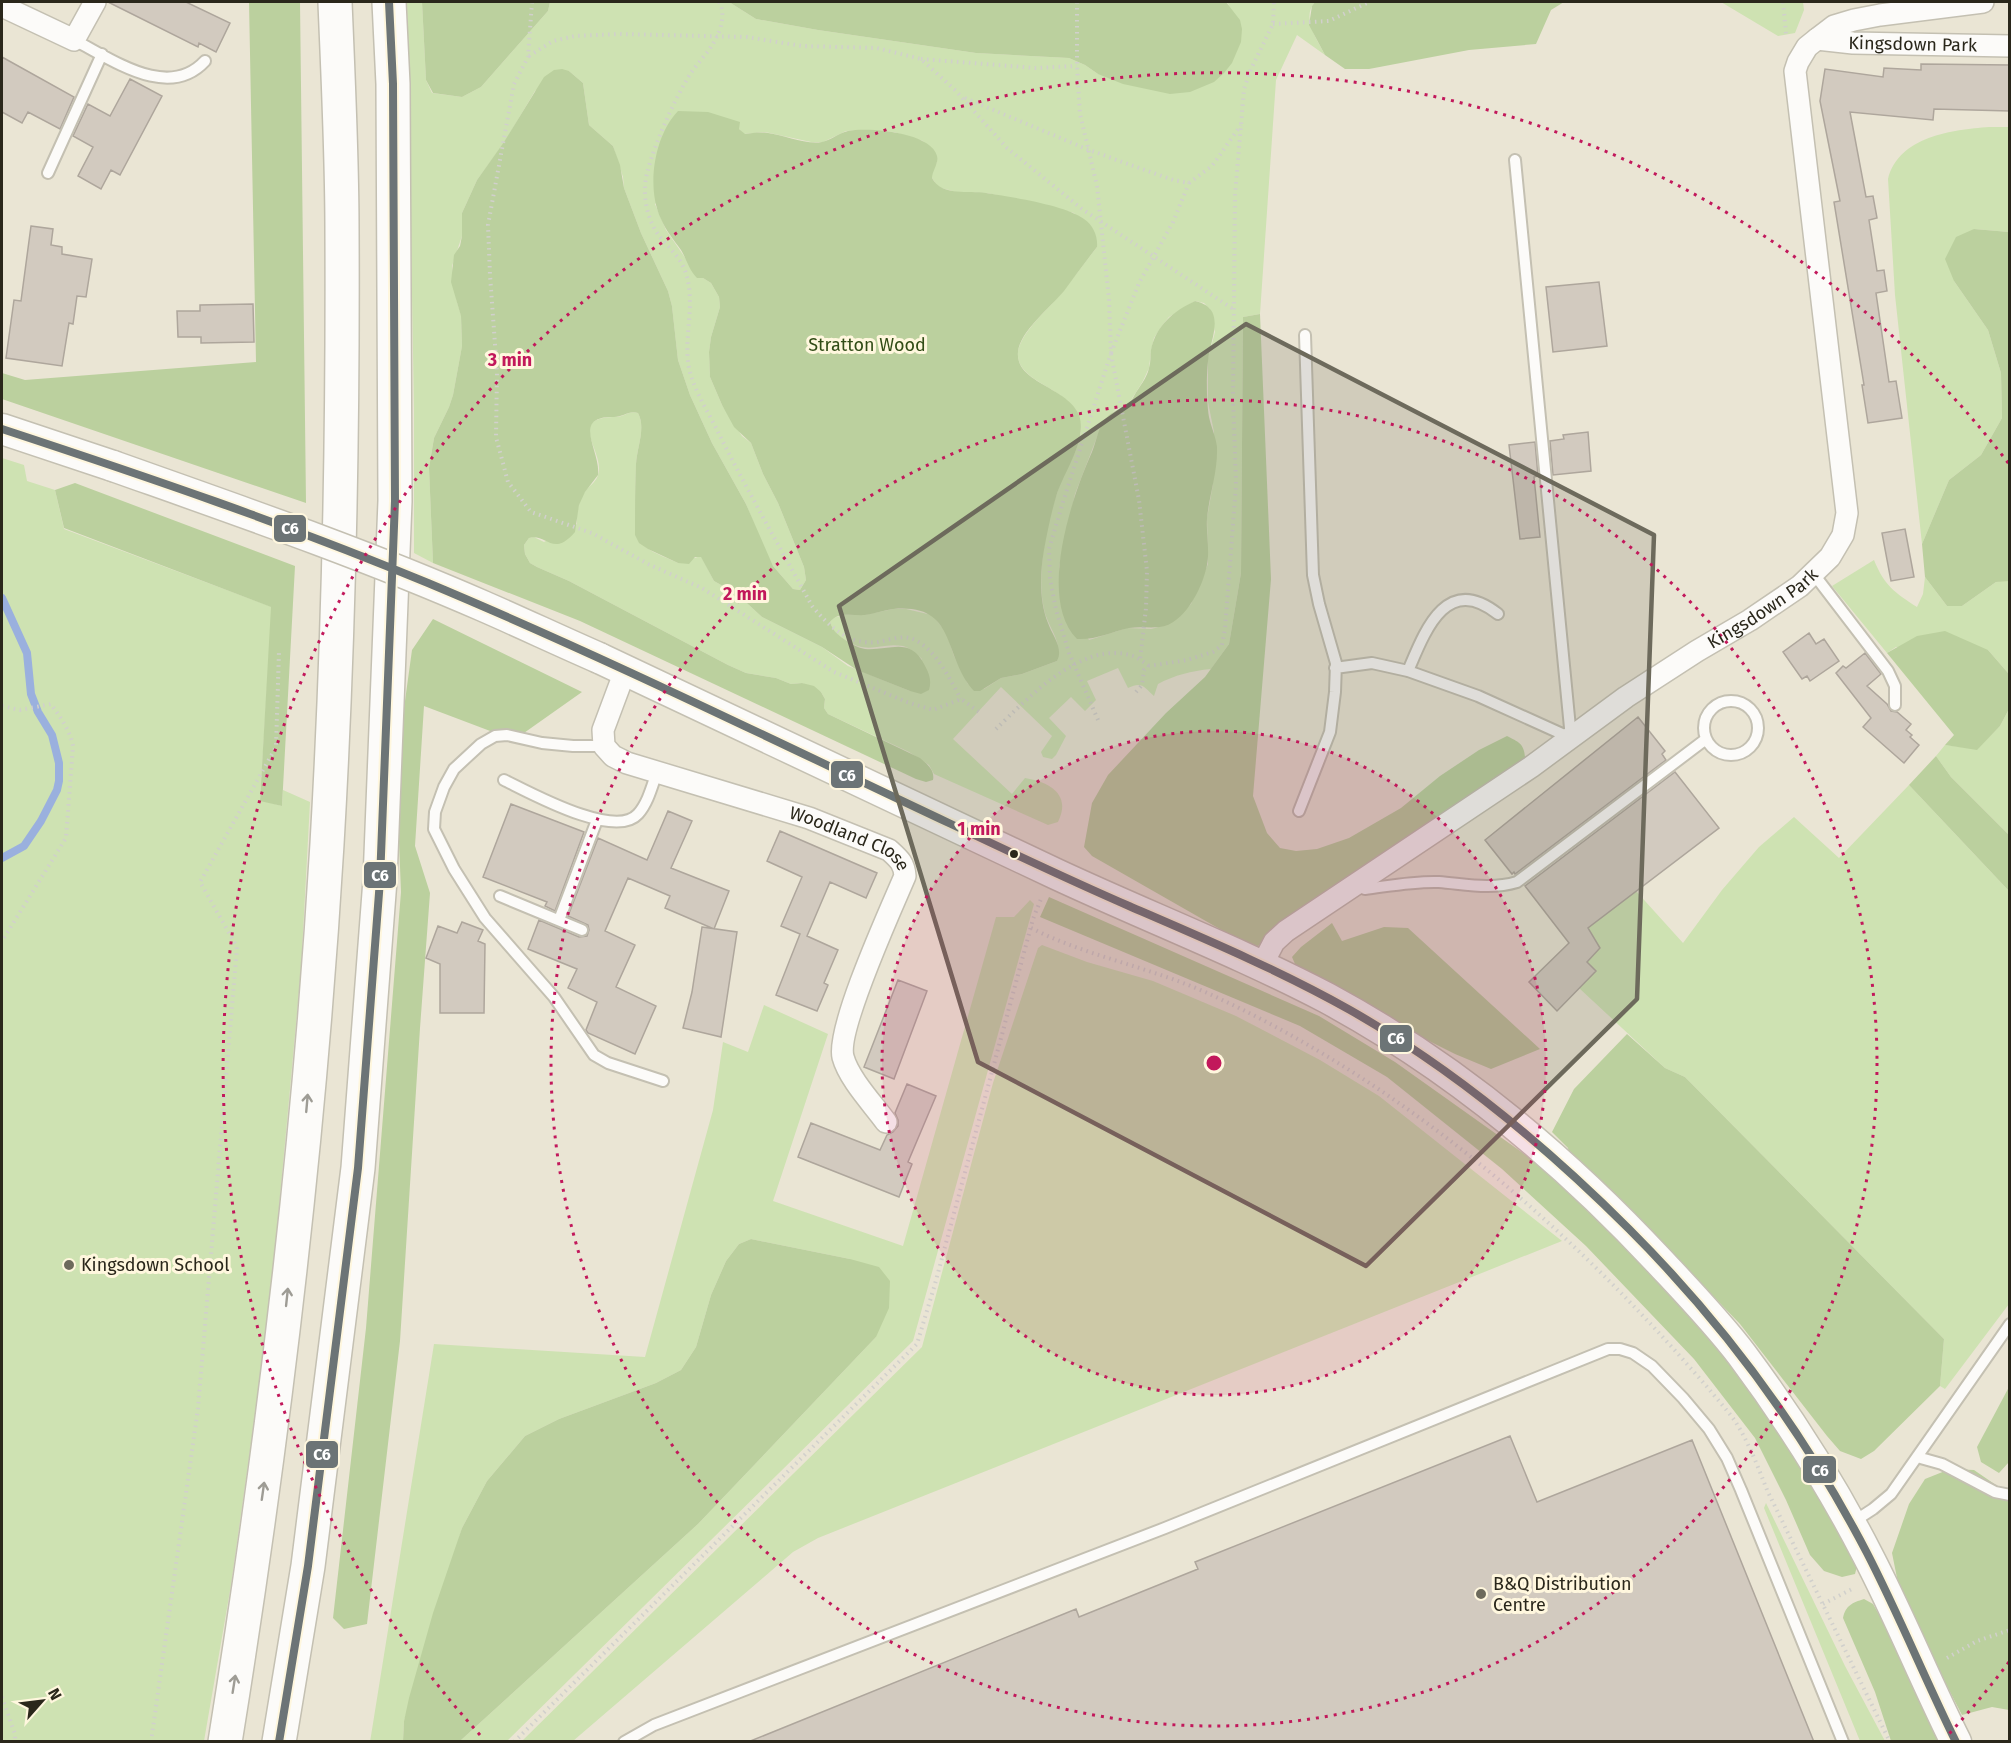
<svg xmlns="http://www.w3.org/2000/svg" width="2011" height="1743" viewBox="0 0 2011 1743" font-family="'Fira Sans',sans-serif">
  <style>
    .green { fill: #cee2b2; fill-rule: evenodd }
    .forest { fill: #bbd09e }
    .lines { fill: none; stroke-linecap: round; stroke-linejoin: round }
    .stream { stroke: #9ab0de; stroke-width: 8 }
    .building { fill: #d2cabf; stroke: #aea69c; stroke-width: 1.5 }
    .lane-casing { stroke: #c4c0b2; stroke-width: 14 }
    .street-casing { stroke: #c4c0b2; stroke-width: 24 }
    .secondary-casing { stroke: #c4c0b2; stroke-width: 33 }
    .highway-casing { stroke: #c4c0b2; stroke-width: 36 }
    .path { stroke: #d1d0cc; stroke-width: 4; stroke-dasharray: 1.5 4.5; stroke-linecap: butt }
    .lane { stroke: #fcfbf9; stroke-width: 10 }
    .street { stroke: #fcfbf9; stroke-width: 21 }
    .secondary { stroke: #fcfbf9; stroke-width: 30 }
    .highway { stroke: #fcfbf9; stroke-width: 33 }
    .secondary-bridge-casing { stroke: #c4c0b2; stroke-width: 33; stroke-linecap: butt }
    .secondary-bridge { stroke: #fcfbf9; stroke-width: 30 }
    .bus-1-casing { stroke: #fff7de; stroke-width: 12 }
    .bus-1 { stroke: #6c7476; stroke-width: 8 }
    .oneway { stroke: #9e9c95 }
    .marked { fill: #6d6a5c; fill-opacity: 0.2; stroke: #6d6a5c; stroke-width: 4.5; stroke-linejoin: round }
    .ring { fill: none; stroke: #c2185b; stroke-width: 3; stroke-dasharray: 3 6 }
    .bus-dot { fill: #2a271b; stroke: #fff7de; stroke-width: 2 }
    .poi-dot { fill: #6d6a5c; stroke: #fff7de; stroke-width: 2 }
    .labels { text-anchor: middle; stroke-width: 6; stroke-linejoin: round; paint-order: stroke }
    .street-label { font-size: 18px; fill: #2a271b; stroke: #fff7de }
    .park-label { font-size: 18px; fill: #314c16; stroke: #fff7de }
    .poi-label { font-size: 18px; fill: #2a271b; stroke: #fff7de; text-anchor: start }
    .centre { fill: #c2185b; stroke: #fff7de; stroke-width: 3 }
    .ring-label { font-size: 18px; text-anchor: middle; font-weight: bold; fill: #c2185b; stroke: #fff7de; stroke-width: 6; stroke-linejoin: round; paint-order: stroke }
    .line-badge { stroke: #fff7de; stroke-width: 2 }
    .badge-label { font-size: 16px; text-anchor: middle; font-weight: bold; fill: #fff }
  </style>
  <rect width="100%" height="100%" fill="#eae5d4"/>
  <path class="green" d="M407,2H422L426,80L432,93L462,97L481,87L548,11L550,2H729L756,19L818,30L976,53L1069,58L1085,65L1098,74L1229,5L1226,2H1315C1301,18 1317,39 1325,55L1297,35L1276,80L1260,314L1243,317L1241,573L1229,644L1211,669C1191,671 1175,675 1158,684L1154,696C1144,687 1142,681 1128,688L1118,668L1087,681L1096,700L1085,711L1071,697L1049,718L1066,736L1056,755L1052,759L1043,757L1041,752L1052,736L1001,687L953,739L1012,794L1025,778C1049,782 1072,794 1058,822L1048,825L934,774L929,765L909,752L828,714L824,708L825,699L821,692L802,683L791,684L776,678L746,673L728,665L569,581L537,567L530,563L525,554L524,545L529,538L534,537L544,542L577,524C576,512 579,498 587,489C591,485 597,480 598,475C606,452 564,417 616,417C624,417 629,410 638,413C646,428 637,447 636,464C635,487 636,511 635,534C643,551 662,555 678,563L701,556L714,581L737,594L762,617L822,647L848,666L910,691L922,659C916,654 911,648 903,646C879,642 869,656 844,639C836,634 833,631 830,622L833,618L844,615H864L893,609H906L932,615L946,632L954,656L968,684L984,689L1001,678L1022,674L1057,661C1058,656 1059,651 1058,647C1057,636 1046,621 1044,609C1040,592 1041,572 1043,554C1046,529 1053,503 1062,479C1069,463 1081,446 1081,428C1080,387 1015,386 1018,352C1021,331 1051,307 1064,290C1075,276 1086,261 1097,247L1074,213L1044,205L987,193L956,192L938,187L932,178V171L937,162L923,141L894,132L861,130L846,131L823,142H811L765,132L744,134L739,129L655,204L666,230L686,259L703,278L711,283L719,297L720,307L711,337L709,352L710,377L722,405L742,436L751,443L763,474L778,503L804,567L806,580L800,590L793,589L773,566L766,553L746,504L712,443L690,395L678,360L672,306L668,291L641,233L624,188L623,177L613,146L589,125L583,83L569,71L535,91L504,143L477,180L462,213V236L452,266L457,302L461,315L462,346L453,395L449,407L434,438L429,468L433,563L414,553V410ZM1195,301L1204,303L1210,309L1215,332L1208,358V402L1214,432L1213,484L1207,518L1208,564L1191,604L1167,625L1151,629L1127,628L1089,640L1060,596L1059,567L1075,494L1102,424L1116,409L1128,405L1143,381L1149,368L1151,351L1154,338L1161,327L1169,317Z
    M1721,2H1803L1804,10L1795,33L1778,36Z
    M1989,127H2009V232L1974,229L1954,281L1988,330L2001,373L2002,418L1981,455L1949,480L1922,544L1895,295L1888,179C1899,136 1952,130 1989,127Z
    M2,458L24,465L27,481L55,490L64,529L272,607L260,800L282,806L283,790L310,802L301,970L269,1316L231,1585L204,1741H2Z
    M1874,560C1884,585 1895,593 1917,607L1923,594L1925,577L1947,606H1962L1996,582L2008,579L2009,677L2008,673L1988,650L1896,647L1887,653L1832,586Z
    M2009,709V835L1951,777L1936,756L1945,745L1977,749L2000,726Z
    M1909,785L2009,891V1304L1945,1389L1940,1386L1944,1339L1685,1077L1665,1068L1579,988L1596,971L1587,962L1600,948L1588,928L1636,891L1683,943L1722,890L1759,847L1794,817L1839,858Z
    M1030,900L1034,904L913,1341L507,1741H460L698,1524L876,1337L850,1259L751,1239L739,1244L726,1261L711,1295L696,1347L681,1370L656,1383L559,1419L525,1436L487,1481L462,1528L404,1721L403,1741L370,1742L434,1344L645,1357L713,1110L723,1042L748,1052L764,1005L828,1034L773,1201L903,1246L996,917H1014Z
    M1042,945L1087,962L1153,981L1236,1016L1320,1060L1379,1096L1562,1241L818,1538L793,1552L573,1741H522L922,1347L993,1083L1038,948Z
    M1766,1503L1845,1666L1885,1741H1860L1764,1508Z"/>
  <path class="forest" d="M249,2H300L306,503L2,399V373L25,380L256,362Z
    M422,2H550L548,11L481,87L462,97L433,93L426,80Z
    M729,2H1226L1240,20L1242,29L1241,42L1232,63L1224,73L1214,82L1190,92L1170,94L1123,84L1098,74L1085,65L1069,58L976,53L818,30L756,19Z
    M1315,2H1564L1551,10L1536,44L1469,50L1369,69H1345L1325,55L1309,25L1312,6Z
    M562,69L569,71L583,83L589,125L613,146L620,165L624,188L641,233L668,291L672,306L678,360L690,395L712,443L746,504L773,566L793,589L800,590L806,580L804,567L778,503L763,474L751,443L734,427L722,405L710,377L709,352L711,337L720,307L719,297L711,283L703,278H697C689,270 687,260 681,250C674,240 666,231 661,219C646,188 654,136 678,111L708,112L740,122L739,129L745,134C752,133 760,132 768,133C784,135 806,145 822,142C831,140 839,133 848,131C868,127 931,132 937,156C939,163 932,171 932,178C942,197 969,190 986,193C1011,197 1065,205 1084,219C1093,225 1098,236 1097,247C1086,261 1075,276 1064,291C1051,307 1020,331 1018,352C1015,383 1068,387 1079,415C1088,441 1063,472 1056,497C1051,514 1047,533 1044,550C1040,574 1039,600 1048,623C1052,635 1064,648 1057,661L1022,674L1001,678L980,691H974C942,656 958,603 893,609C884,610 874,614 865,615C854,616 838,611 830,622C833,631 837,634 844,639C851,644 858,648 865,649C889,651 910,636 924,664C929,673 932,680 929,690L921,694L910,691L857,670L822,647L762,617L737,594L714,581L701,557H695L689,564L678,563L648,549L639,543L635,535C635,511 635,487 636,464C637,447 646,428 638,413C629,410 623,417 614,417C570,416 601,451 598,475L585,492L579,505L575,532C553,558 546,533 529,538L524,545L525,554L530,563L537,567L569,581L728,665L746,673L776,678L791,684L802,683L814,686L821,692L825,699L824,708L828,714L920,758C927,764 935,770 933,780L926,782L916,779L580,621L433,563L429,468L434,438L449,407L453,395L462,346L461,316L451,282L454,255L460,246L462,236V213L477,180L504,142L544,77L554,70Z
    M1974,229L2009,232V581L1996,582L1962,606H1947L1925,577L1922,544L1949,480L1981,455L2002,418L2001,373L1988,330L1954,281L1945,259L1956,237Z
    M1195,301C1222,307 1215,329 1210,349C1206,366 1206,399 1209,417C1211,427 1216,437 1217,447C1218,472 1209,495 1207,519C1206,534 1210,550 1207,565C1203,586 1187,619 1165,626C1153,629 1142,626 1129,628C1111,632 1096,640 1077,639C1037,599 1072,496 1092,452C1096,442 1098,430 1103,422C1112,408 1128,409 1134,396C1139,387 1147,378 1149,368C1151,362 1150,356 1151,350C1156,325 1174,311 1195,301Z
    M1260,314L1271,579L1253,796L1267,833L1280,848L1296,851L1317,849L1349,838L1401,808L1440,776L1479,750L1507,736C1518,742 1524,743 1525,757L1508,776L1258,946L1246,944L1092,856L1084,847L1092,803L1108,775L1166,713L1205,677L1229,644L1241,573L1243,317Z
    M75,483L295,566L282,806L260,801L271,607L64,528L55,490Z
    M433,619L582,692L514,740L424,706L415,846L430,893L420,1028L400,1341L367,1624L344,1629L333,1618L366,1328L401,892L396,766L412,650Z
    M1945,631L1988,650L2008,673L2009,677V709L2000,726L1977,750L1945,745L1954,735L1887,653L1917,636Z
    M1936,756L1951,777L2009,835V891L1909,785Z
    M1049,897L1319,1016L1395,1062L1523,1153L1567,1187H1575L1568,1148L1552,1132L1574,1089L1627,1034L1665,1068L1685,1077L1944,1339L1940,1386L1874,1451L1861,1459L1840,1451L1827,1436L1740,1324L1658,1239L1649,1271L1748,1382L1793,1451L1858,1562L1855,1574L1842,1577L1824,1571L1810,1555L1786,1500L1755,1438L1694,1359L1586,1246L1502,1169L1387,1077L1300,1026L1040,917Z
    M1332,923L1342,941L1384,927L1408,928L1540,1049L1491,1069L1455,1054L1341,997L1295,964L1292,957L1301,947Z
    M751,1239L850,1259L879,1267L890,1281L889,1308L876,1337L698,1524L460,1741H403L404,1721L409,1698L433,1613L462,1528L487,1481L525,1436L559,1419L656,1383L681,1370L696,1347L711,1295L726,1261L739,1244Z
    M2009,1387V1462L1999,1473L1981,1462L1977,1447Z
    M1950,1469L1974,1470L2009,1494V1710L1992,1707L1962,1715L1901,1598L1892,1553L1909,1504L1925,1479Z
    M1864,1599L1873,1604L1893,1639L1945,1741H1891L1875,1692L1843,1618C1846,1605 1852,1603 1864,1599Z"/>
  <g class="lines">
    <path class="stream" d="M2,598L27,653L31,694L38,712L52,735L59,763V781L57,790L41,821L24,846L2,858"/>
  </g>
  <path class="building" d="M108,2H186L230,23L216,52L199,43L198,47Z
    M2,57L74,97L60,129L28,112L22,123L2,112Z
    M1921,64L2010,65V111L1934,109L1933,120L1850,112L1866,197L1873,196L1877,218L1869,220L1877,271L1884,270L1887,291L1876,293L1889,382L1896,381L1902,418L1868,423L1862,385H1864L1834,202L1840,201L1820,101L1825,69L1883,77L1884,68L1921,70Z
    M130,79L162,96L120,175L111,170L101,189L78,176L93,147L73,136L88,104L110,116Z
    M31,226L53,229L51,245L62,247V254L92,259L86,297L77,296L73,324L69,323L62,366L6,358L14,300L21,301Z
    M1599,282L1607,346L1553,352L1546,287Z
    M253,304L254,342L201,343V337H178L177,311H200V305Z
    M1588,432L1591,471L1553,475L1550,441L1564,439L1563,435Z
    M1535,442L1538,476L1534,477L1540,537L1520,539L1509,445Z
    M1905,529L1914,577L1891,581L1882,533Z
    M1809,633L1816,644L1824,639L1839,661L1810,681L1807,676L1802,679L1783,652Z
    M1865,653L1881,674L1867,686L1887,704L1891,711L1897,712L1911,724L1906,730L1912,735L1910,737L1919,745L1904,763L1863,727L1871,718L1836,673L1843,666L1846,668Z
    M1638,717L1665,751L1662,754L1666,760L1515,874L1514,872L1512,874L1485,840Z
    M1675,772L1719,828L1588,928L1600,948L1587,962L1596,971L1557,1011L1529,982L1569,943L1525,886Z
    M511,804L584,832L555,911L545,906L547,902L483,877Z
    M668,811L692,821L671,868L729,891L714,929L665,908L670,896L628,878L605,931L635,945L616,987L656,1006L635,1054L588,1033L586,1030L597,1002L568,988L577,969L528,949L539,920L579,937L587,936L589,930L588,925L568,916L598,838L647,860Z
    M780,831L877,873L866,898L830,882L807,936L838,950L824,983L828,985L817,1011L776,995L800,934L781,926L802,877L767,861Z
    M462,922L483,930L478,941L485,944L484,1013H440V964L426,958L438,926L457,933Z
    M702,927L737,932L721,1037L683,1028L692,992Z
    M898,980L927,991L894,1079L864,1067Z
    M907,1084L936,1096L908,1162L912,1164L899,1197L798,1157L811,1123L880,1150L887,1135L893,1132L898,1126V1120L895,1113Z
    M1510,1436L1537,1502L1692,1440L1814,1742H748L1076,1609L1079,1617L1198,1569L1195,1562Z"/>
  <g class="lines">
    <g class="lane-casing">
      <path id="lane" d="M74,40C112,59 168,101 205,61
        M48,173L102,54
        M1813,573L1888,671L1895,686V705
        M1335,668L1372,663L1408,671L1478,696L1571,738L1515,160
        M1408,671C1425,631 1446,573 1498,614
        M1704 728a27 27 0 1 1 54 0a27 27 0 1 1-54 0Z
        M604,746H573L542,743L507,735L495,736L481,744L454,769L444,787L435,812L434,829L454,869L485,918L554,997L594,1055L608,1063L663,1081
        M504,780C529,792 615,840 638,814C648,803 652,786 657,772
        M1299,811L1330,732L1335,692L1336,663L1319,604L1313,575L1305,335
        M1357,886L1365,889C1389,886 1414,881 1439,882C1465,884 1491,890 1517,882L1706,739
        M500,896L582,930
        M559,920L597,820
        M1917,1457L1942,1464L1995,1492L2010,1495
        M1853,1522L1873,1509L1891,1494L2010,1324
        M624,1742L654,1725L1165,1528L1608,1349H1620L1633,1353L1652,1366L1683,1398L1709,1429L1727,1458L1741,1490L1843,1742"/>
    </g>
    <g class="street-casing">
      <g id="street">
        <path d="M2,6L74,40L95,2"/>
        <path d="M1817,39L1834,26L1854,20L1880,15L1983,2"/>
        <path id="s1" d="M625,671L603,730L604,746L613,756L627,763L809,818L889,850C899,859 904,863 905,876C891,909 836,1029 843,1057C849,1079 873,1104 886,1122"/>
        <path id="s2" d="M1262,965L1274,942L1286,931L1531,767L1626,697L1697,651L1750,620L1800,586L1830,557L1843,535L1847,513L1795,71L1798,62L1807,47L1817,39L1853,43L2010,46"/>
      </g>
    </g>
    <g class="secondary-casing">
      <path id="secondary" d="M2,429L113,466
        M599,658C751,730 903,803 1056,874C1146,916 1239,952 1327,998C1451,1065 1563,1158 1659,1261C1687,1291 1717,1322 1742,1355C1789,1418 1831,1484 1867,1554C1899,1615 1925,1680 1956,1742"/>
    </g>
    <g class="highway-casing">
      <path id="highway" d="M225,1742C273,1444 309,1145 327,844C339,639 343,434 342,230C342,154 338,77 335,2
        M279,1742L308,1566L358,1168L380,880L395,501L393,84L389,2"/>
    </g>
    <path class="path" d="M532,2L528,57L514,84L488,225L490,275L497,372L496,437L508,482L531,512L592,533L648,564L702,588L834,672L907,702L933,710L961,699L979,712
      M719,2C725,11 722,27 717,36C711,50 699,61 691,73C676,95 646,161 645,186C644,203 649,223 660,237C670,249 682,259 686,274C696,304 683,337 689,368C694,391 709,413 719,434C748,492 781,549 812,606C829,626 849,646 878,642C890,640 903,634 915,640C937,651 949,678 961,699
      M1077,2V66L1080,114L1097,186L1109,299L1111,353L1139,283L1173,222L1189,183
      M1783,2L1786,34
      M1273,24L1329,21L1369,2
      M529,56L553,41L575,36L620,34L747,37L802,46L877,48L921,59L956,91L1007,148L1082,209L1233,309
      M921,59L1036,68L1077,66
      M965,98L1089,150L1173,180L1189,183L1212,166L1241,125
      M1111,354L1139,500L1147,571L1146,608L1140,660
      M1136,692L1142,685L1144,670L1149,666L1187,660L1213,652L1222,645L1225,629L1236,485L1233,397L1235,195L1244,89L1251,69L1273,24L1274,2
      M2,706L20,710L51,704C60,717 70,730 73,746L66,838L2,941
      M1098,720L1069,653L1056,610L1050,578L1049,549L1063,502L1111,353
      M996,729C1028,698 1083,639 1133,656C1138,658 1144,662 1149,666
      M1031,928C1086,956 1149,967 1205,992C1370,1066 1521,1186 1644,1317C1666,1340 1687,1364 1708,1388C1717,1399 1727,1410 1735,1421C1749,1443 1758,1467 1767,1490L1890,1742
      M1823,1604L1854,1588
      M1947,1658L1977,1641L2010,1630
      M2,1697L15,1734V1742
      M151,1742L198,1408L237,947L200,882L276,747L279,651
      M514,1742L917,1344L935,1284L1033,919L1041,899"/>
    <use href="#lane" class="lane"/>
    <use href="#street" class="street"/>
    <use href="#secondary" class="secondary"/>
    <use href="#highway" class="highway"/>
    <g class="secondary-bridge-casing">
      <path id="secondary-bridge" d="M113,466C237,510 362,553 483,606C522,623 560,641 599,658"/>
    </g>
    <use href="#secondary-bridge" class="secondary-bridge"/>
    <g class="bus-1-casing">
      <path id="bus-1" d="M2,429C145,476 289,525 428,583C605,657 777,742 951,824C1010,852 1069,880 1129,906C1203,938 1279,970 1350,1010C1452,1068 1546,1146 1629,1229C1724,1324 1805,1434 1867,1553C1899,1615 1925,1679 1956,1742
        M279,1742L308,1566L358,1168L380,880L395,501L393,84L389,2"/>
    </g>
    <use href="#bus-1" class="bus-1"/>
  </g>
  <defs><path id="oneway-shaft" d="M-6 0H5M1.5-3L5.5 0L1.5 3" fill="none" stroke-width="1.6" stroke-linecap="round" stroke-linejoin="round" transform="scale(1.5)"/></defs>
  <g class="oneway">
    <use href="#oneway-shaft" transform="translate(307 1103) rotate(-85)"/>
    <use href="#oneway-shaft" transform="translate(287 1297) rotate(-84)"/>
    <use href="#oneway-shaft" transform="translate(263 1491) rotate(-82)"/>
    <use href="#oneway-shaft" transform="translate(234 1684) rotate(-81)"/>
  </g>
  <path class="marked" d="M1246,324L1654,535L1637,999L1366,1266L978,1062L839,606Z"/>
  <circle cx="1214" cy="1063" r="332" fill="#c2185b" fill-opacity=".12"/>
  <g class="ring">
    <circle cx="1214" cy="1063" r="332"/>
    <circle cx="1214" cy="1063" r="663"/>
    <path d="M2009 1662A995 995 0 0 1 1948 1735M480 1735A995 995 0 1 1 2009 464"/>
  </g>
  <circle class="bus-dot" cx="1014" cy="854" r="5"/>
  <g class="poi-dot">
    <circle cx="69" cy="1265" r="6"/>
    <circle cx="1481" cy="1594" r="6"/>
  </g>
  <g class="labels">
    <g class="street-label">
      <text dy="6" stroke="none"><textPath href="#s2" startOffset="1332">Kingsdown Park</textPath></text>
      <text dy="6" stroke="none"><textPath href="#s2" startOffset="618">Kingsdown Park</textPath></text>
      <text dy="6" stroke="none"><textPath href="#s1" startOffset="344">Woodland Close</textPath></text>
    </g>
    <g class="park-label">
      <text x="867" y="351">Stratton Wood</text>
    </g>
    <g class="poi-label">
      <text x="81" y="1271">Kingsdown School</text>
      <text x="1493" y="1590">B&amp;Q Distribution<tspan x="1493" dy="21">Centre</tspan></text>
    </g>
  </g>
  <circle cx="1214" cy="1063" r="9" class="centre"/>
  <g class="ring-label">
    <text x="510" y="366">3 min</text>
    <text x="745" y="600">2 min</text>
    <text x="979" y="835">1 min</text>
  </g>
  <g class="line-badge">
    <rect x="273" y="514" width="34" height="29" rx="6" fill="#6c7476"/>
    <rect x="830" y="760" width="34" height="29" rx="6" fill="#6c7476"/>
    <rect x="363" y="861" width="34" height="28" rx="6" fill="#6c7476"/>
    <rect x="1379" y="1024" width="34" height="29" rx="6" fill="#6c7476"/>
    <rect x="305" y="1440" width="34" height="29" rx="6" fill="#6c7476"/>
    <rect x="1802" y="1455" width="35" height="29" rx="6" fill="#6c7476"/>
  </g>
  <g class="badge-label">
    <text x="290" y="534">C6</text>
    <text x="847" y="781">C6</text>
    <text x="380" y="881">C6</text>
    <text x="1396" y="1044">C6</text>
    <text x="322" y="1460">C6</text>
    <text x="1820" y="1476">C6</text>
  </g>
  <rect width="2011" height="1743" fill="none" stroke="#2a271b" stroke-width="6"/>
  <g transform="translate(42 1701) rotate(62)" stroke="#fff7de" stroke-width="4.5" paint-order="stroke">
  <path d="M0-4.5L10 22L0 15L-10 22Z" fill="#2a271b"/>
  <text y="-9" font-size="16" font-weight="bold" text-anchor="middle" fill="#2a271b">N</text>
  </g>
</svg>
